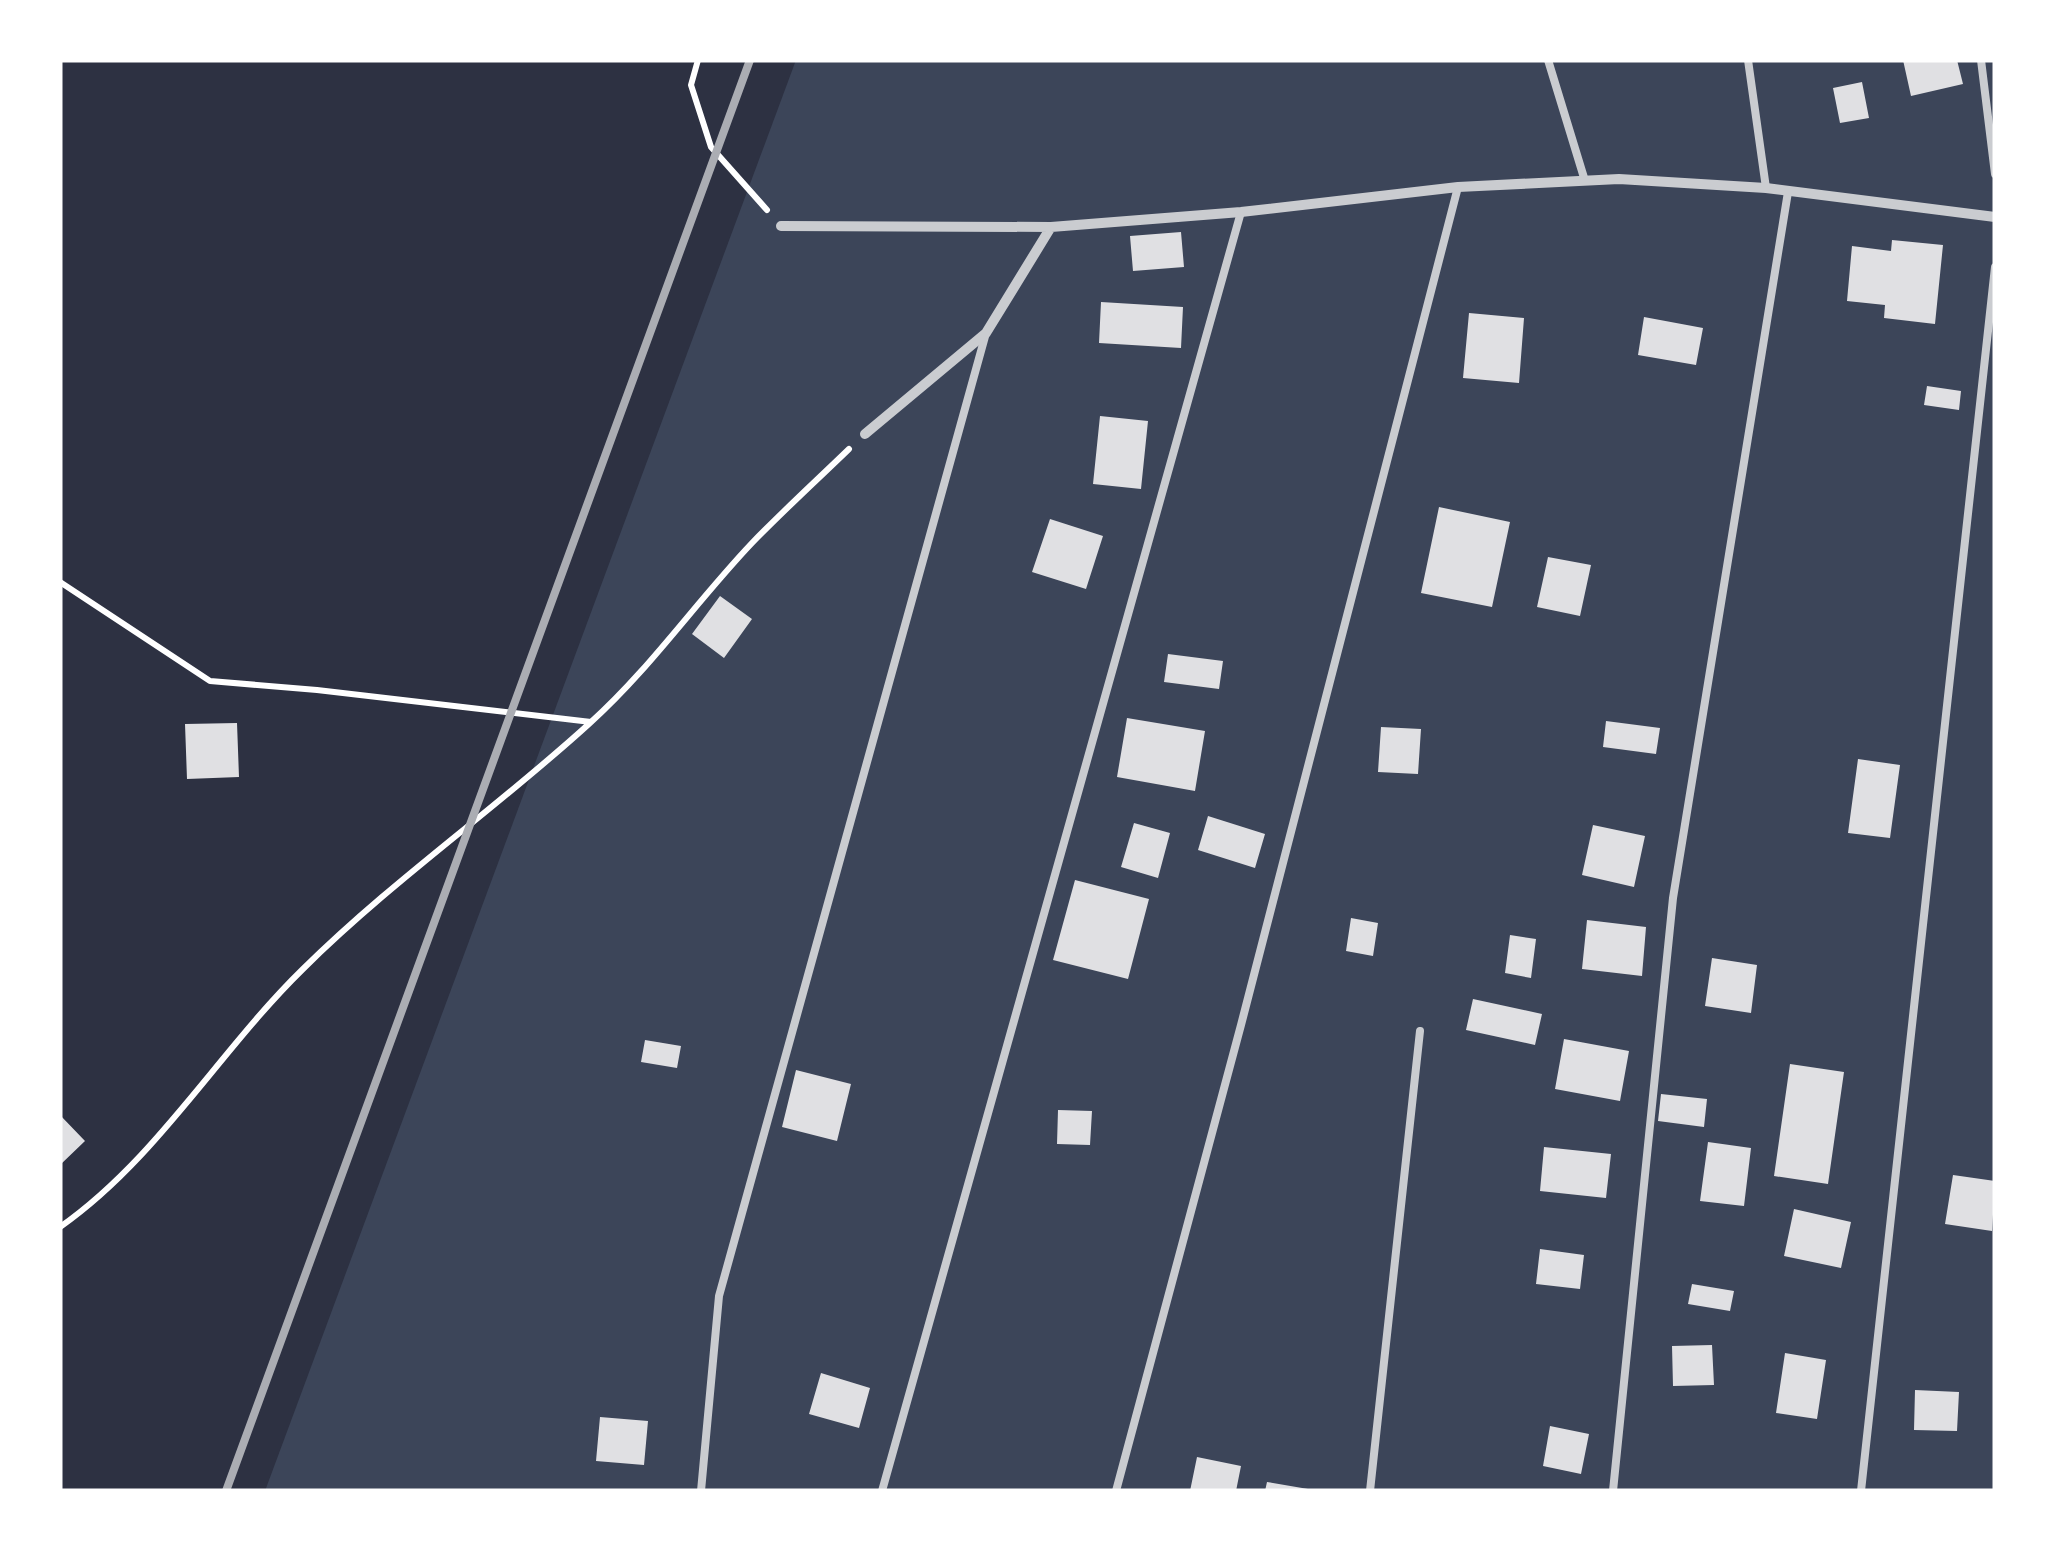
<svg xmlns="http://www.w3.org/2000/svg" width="2055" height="1551" viewBox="0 0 2055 1551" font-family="'IBM Plex Serif',serif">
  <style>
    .green { fill: #3c4559 }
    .building { fill: #e0e0e3 }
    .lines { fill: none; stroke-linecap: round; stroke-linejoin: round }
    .path { stroke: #fff; stroke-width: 6 }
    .service { stroke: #caccd0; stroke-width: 8 }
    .minor { stroke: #caccd0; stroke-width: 10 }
    .rail { stroke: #abadb3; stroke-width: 8 }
  </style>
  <rect width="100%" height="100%" fill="#2d3142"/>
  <path class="green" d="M796,60H1995V1491H265Z"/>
  <path class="building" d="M1903,60H1957L1963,84L1911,96Z
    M1862,82L1869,118L1840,123L1833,88Z
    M1181,232L1184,267L1133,271L1130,236Z
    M1892,240L1943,245L1935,324L1884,318L1885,305L1847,301L1852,246L1891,251Z
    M1101,302L1183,307L1181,348L1099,343Z
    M1469,313L1524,318L1519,383L1463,378Z
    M1644,317L1703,328L1696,365L1638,355Z
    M1927,386L1961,391L1959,410L1924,405Z
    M1100,416L1148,421L1141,489L1093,484Z
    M1439,507L1510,522L1492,607L1421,593Z
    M1050,519L1103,536L1086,589L1032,572Z
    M1548,557L1591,565L1580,616L1537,607Z
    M720,596L752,619L724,658L692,634Z
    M1168,654L1223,661L1219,689L1164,682Z
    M1127,718L1205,731L1195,791L1117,777Z
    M1606,721L1660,728L1656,754L1603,747Z
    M237,723L239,777L187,779L185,724Z
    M1381,727L1421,729L1418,774L1378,772Z
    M1858,759L1900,765L1890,838L1848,833Z
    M1208,816L1265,834L1255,868L1198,850Z
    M1134,823L1170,833L1158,878L1121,867Z
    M1593,825L1645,836L1634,887L1582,875Z
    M1075,880L1149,899L1128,979L1053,960Z
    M1351,918L1378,923L1373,956L1346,951Z
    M1587,920L1646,927L1642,976L1582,969Z
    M1510,935L1536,939L1531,978L1505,973Z
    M1712,958L1757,965L1751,1013L1705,1006Z
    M1473,999L1542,1014L1535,1045L1466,1030Z
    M1564,1039L1629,1051L1620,1101L1555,1089Z
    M645,1040L681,1046L677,1068L641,1062Z
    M1790,1064L1844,1072L1828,1184L1774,1176Z
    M796,1070L851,1084L837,1141L782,1127Z
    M1661,1094L1707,1099L1704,1127L1658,1121Z
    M1058,1110L1092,1111L1090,1145L1057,1144Z
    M60,1115L85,1141L60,1165Z
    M1708,1142L1751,1148L1744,1206L1700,1201Z
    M1544,1147L1611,1154L1606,1198L1540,1191Z
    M1953,1175L1995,1181L1992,1231L1945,1224Z
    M1794,1209L1851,1222L1841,1268L1784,1256Z
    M1540,1249L1584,1255L1580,1289L1536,1284Z
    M1692,1284L1734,1291L1730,1311L1688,1304Z
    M1712,1345L1714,1385L1673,1386L1672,1346Z
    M1785,1353L1826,1360L1817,1419L1776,1413Z
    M821,1373L870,1388L859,1428L809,1414Z
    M1915,1390L1959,1392L1957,1431L1914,1430Z
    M600,1417L648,1421L644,1465L596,1461Z
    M1550,1426L1589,1434L1581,1474L1543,1466Z
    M1197,1457L1241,1466L1236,1491H1190Z
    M1267,1482L1308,1489L1307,1491H1265Z"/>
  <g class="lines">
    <path class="path" d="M698,60L691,85L711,147L767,210
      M60,582L210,681L317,690L591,722
      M60,1227C157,1159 219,1051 303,969C393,880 497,808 590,723C650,669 696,602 752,543C783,511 817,480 849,449"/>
    <path class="service" d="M1548,60L1585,181
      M1748,60L1766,188
      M1981,60L1995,174
      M701,1491L719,1296L986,333
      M882,1491L1241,212
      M1116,1491L1241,1025L1458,187
      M1370,1491L1420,1031
      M1613,1491L1673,898L1788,192
      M1861,1491L1995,267"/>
    <path class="minor" d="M781,226L1051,227
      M865,434L986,333L1051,227L1241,212L1458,187L1619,179L1766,188L1995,217"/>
    <path class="rail" d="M226,1491L750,60"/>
  </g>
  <rect width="2055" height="1551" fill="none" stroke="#ffffff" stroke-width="125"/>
</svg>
